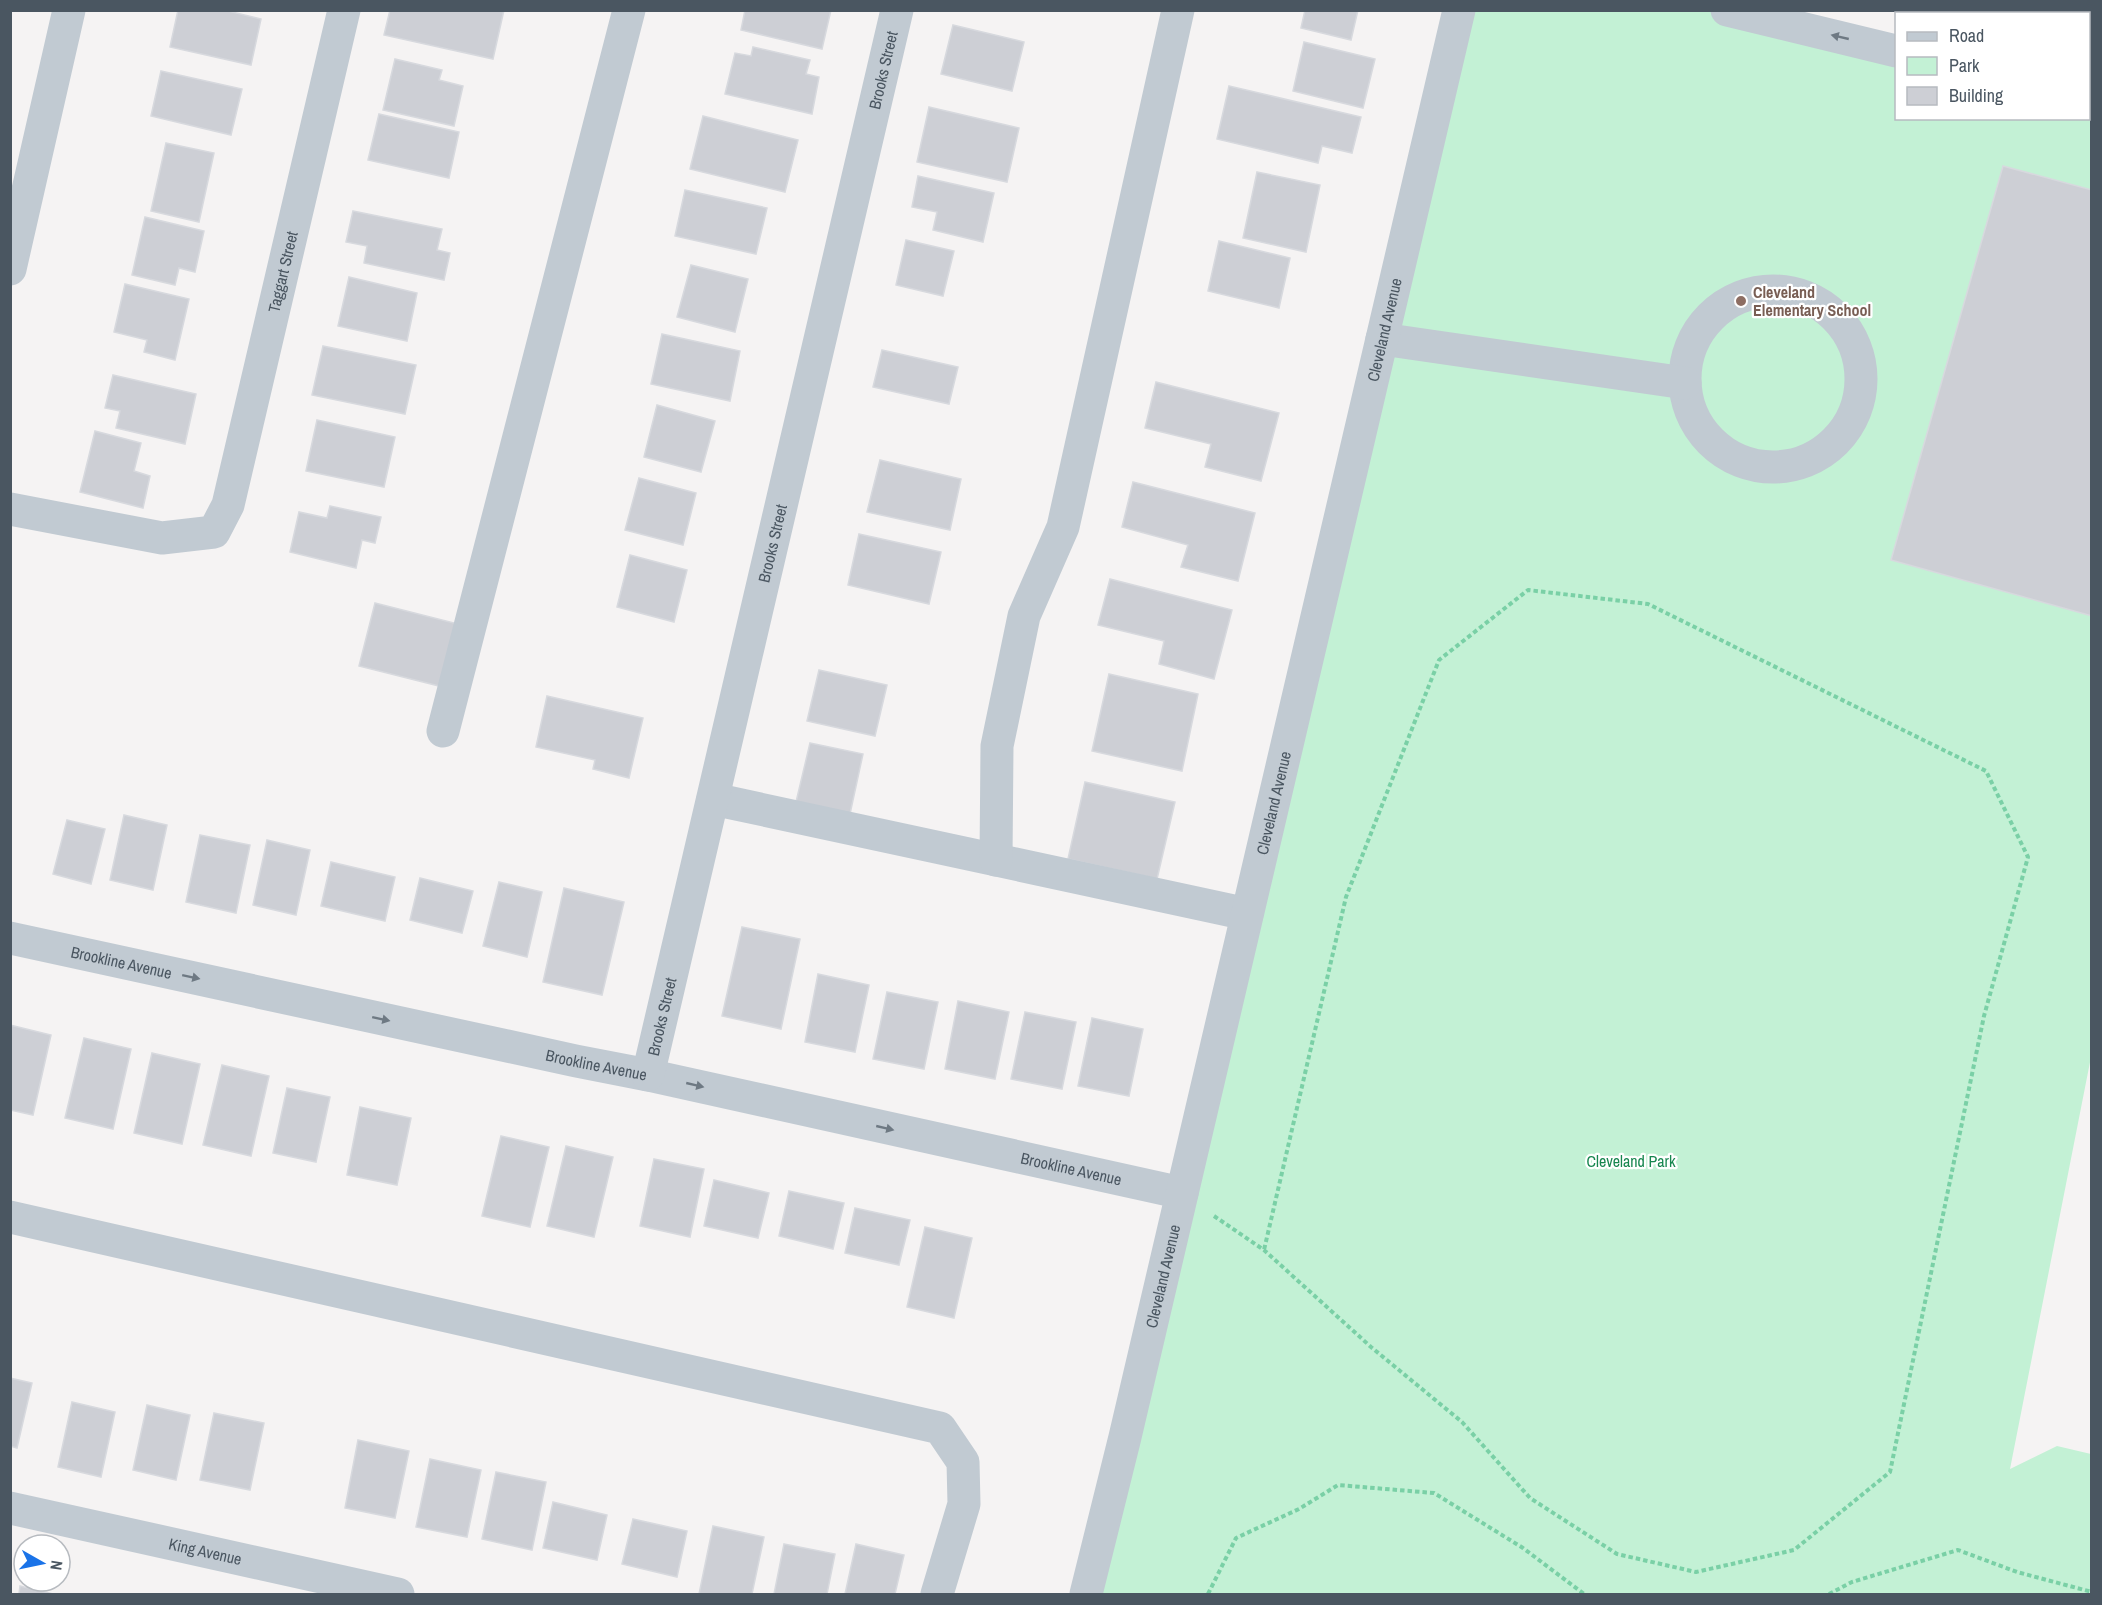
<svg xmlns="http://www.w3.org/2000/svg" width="2102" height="1605" viewBox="0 0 2102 1605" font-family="'Archivo Narrow',sans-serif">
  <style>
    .green { fill: #c3f1d5 }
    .building { fill: #cdcfd5; stroke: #d7d9de; stroke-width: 1.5 }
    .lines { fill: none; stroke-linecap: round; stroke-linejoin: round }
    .path { stroke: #7ad0a6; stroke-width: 4; stroke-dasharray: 4.5 3; stroke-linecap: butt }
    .minor { stroke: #c1cad2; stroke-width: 33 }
    .oneway { fill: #6e7983 }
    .education-dot { fill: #8d6e63; stroke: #fff; stroke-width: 2 }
    .labels { text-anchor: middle; stroke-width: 4.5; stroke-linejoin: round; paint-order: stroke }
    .street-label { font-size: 16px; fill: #4a5661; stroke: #fff }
    .education-label { font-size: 16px; font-weight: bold; fill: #785e54; stroke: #fff; text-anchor: start }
    .park-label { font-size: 16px; fill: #17864f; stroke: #fff }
  </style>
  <rect width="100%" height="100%" fill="#f5f3f3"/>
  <path class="green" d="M1459,11H1727L1896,51V118H2088L2089,96L2091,97V1057L2010,1469L2057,1446L2091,1454V1594H1086Z"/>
  <path class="building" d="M178,10H224L261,19L251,65L170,47Z
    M390,10H504L493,59L384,35Z
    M745,10H831L822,49L741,30Z
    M1305,10H1358L1351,40L1301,28Z
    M1966,10H2019V14H1981Z
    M2038,10H2092V31H2088V14H2037Z
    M953,25L1024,42L1012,91L941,74Z
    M1304,42L1375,59L1363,108L1293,91Z
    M753,47L810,60L806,74L819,77L812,114L725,94L735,53L751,56Z
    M395,59L442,70L439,80L463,86L454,126L383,110Z
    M161,71L242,89L231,135L151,116Z
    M1229,86L1361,117L1352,153L1322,146L1318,163L1217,139Z
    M929,107L1019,128L1007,182L917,162Z
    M379,114L459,132L449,178L368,160Z
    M703,116L798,140L785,192L690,169Z
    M166,143L214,153L199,222L151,211Z
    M2003,166L2092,190V616L1891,560Z
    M1257,172L1320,185L1306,252L1243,238Z
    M918,176L994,193L983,242L933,230L937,212L912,207Z
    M685,190L767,208L756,254L675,236Z
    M353,211L442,229L437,250L450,253L444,280L364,263L367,246L346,242Z
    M145,217L204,231L195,272L179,268L175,285L132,275Z
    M906,240L954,251L943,296L896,285Z
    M1219,241L1290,258L1279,308L1208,291Z
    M691,265L748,279L735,332L677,317Z
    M349,277L417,293L407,341L338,326Z
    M125,284L189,299L175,360L144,352L147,340L114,332Z
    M662,334L740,351L730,401L651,384Z
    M323,346L416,365L405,414L312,395Z
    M882,350L958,367L949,404L873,387Z
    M113,375L196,394L185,444L116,428L120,411L105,408Z
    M1156,382L1279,413L1261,481L1205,467L1211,444L1145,428Z
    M657,405L715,421L701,472L644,457Z
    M317,420L395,437L384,487L306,471Z
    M95,431L141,443L134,471L150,476L143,508L80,492Z
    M880,460L961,479L950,530L867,512Z
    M639,478L696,493L683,545L625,530Z
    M1133,482L1255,513L1238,581L1181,567L1188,545L1122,527Z
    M330,506L381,517L375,543L362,540L356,568L290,552L299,512L327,518Z
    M859,534L941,552L929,604L848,585Z
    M630,555L687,570L674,622L617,607Z
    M1110,579L1232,610L1214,679L1159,664L1164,641L1098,625Z
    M375,603L458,624L443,687L359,666Z
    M819,670L887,685L875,736L807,721Z
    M1109,674L1198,694L1182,771L1092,751Z
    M547,696L643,718L629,778L593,769L595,760L536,747Z
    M810,743L863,754L850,814L796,802Z
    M1085,782L1175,802L1157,879L1068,859Z
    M124,815L167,825L153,890L110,880Z
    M67,820L105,829L91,884L53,874Z
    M200,835L250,845L236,913L186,902Z
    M267,840L310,850L296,915L253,905Z
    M331,862L395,877L385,921L321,906Z
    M420,878L473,891L462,933L410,920Z
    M499,882L542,892L527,957L483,946Z
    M564,888L624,902L602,995L543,982Z
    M742,927L800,939L781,1029L722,1016Z
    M818,974L869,985L855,1052L805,1042Z
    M887,992L938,1002L924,1069L873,1059Z
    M958,1001L1009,1012L995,1079L945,1069Z
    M1025,1012L1076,1022L1062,1089L1011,1079Z
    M1092,1018L1143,1029L1129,1096L1078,1086Z
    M10,1025L51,1035L33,1115L10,1110Z
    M84,1038L131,1049L113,1129L65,1118Z
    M152,1053L200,1064L182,1144L134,1133Z
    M222,1065L269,1076L251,1156L203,1145Z
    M287,1088L330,1097L316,1162L273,1153Z
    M360,1107L411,1118L397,1185L347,1175Z
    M501,1136L549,1147L530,1227L482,1216Z
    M566,1146L613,1157L594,1237L547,1226Z
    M654,1159L704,1169L690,1237L640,1226Z
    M714,1180L769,1193L758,1238L704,1226Z
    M789,1191L844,1203L833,1249L779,1236Z
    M855,1208L910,1220L899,1265L845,1253Z
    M925,1227L972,1238L954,1318L907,1307Z
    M10,1378L32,1383L17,1448L10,1446Z
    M72,1402L115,1412L101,1477L58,1467Z
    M147,1405L190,1415L176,1480L133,1470Z
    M214,1413L264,1423L250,1490L200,1480Z
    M358,1440L409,1451L395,1518L345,1508Z
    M430,1459L481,1470L467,1537L416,1527Z
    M496,1472L546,1482L532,1550L482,1539Z
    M553,1502L607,1515L597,1560L543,1548Z
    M633,1519L687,1531L677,1577L622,1564Z
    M713,1526L764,1537L752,1594H699Z
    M784,1544L835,1554L827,1594H774Z
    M856,1544L904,1555L895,1594H845Z
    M20,1586L53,1594H19Z"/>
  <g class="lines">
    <path class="path" d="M1214,1216L1264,1250L1371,1347L1462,1422L1530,1498L1617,1554L1696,1572L1794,1550L1890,1472L1984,1016L2028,857L1986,771L1648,604L1528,590L1439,660L1346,897L1264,1250
      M1208,1594L1236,1538L1299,1509L1338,1485L1434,1493L1523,1548L1584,1594
      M1829,1594L1852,1582L1958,1550L2017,1572L2092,1592"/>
    <g class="minor">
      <path d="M1727,10L1896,51"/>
      <path d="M2088,96L2092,97"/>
      <path d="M10,269L69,10"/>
      <circle cx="1773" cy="379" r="88"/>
      <path d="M1382,339L1685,383"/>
      <path id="s1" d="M10,509L162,538L214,532L228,505L344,10"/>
      <path d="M443,731L629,10"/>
      <path d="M713,799L1247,914"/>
      <path d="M996,860L997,746L1024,616L1063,527L1178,10"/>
      <path id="s2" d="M10,938L576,1061L648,1075L1182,1193"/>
      <path id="s3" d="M648,1075L897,10"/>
      <path d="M10,1217L940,1428L963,1462L964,1504L937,1594"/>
      <path id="s4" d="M10,1508L398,1594"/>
      <path id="s5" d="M1086,1594L1125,1437L1459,10"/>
    </g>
  </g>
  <defs><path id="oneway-solid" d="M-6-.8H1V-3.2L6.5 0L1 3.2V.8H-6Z" transform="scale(1.5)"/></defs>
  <g class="oneway">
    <use href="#oneway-solid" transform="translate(1840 37) rotate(-167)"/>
    <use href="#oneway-solid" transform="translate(191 977) rotate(12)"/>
    <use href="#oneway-solid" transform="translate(381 1019) rotate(12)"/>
    <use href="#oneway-solid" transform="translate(695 1085) rotate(13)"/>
    <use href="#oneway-solid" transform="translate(885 1128) rotate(13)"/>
  </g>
  <circle class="education-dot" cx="1741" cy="301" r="6"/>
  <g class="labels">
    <g class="street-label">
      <text dy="6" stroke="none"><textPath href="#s3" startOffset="1032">Brooks Street</textPath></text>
      <text dy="6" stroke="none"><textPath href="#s1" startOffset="477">Taggart Street</textPath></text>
      <text dy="6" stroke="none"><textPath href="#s5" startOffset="1299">Cleveland Avenue</textPath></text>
      <text dy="6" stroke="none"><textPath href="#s3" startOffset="546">Brooks Street</textPath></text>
      <text dy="6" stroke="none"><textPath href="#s5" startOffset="813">Cleveland Avenue</textPath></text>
      <text dy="6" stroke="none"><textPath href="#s2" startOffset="114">Brookline Avenue</textPath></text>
      <text dy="6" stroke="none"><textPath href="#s3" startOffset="60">Brooks Street</textPath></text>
      <text dy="6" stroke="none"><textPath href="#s2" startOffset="600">Brookline Avenue</textPath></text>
      <text dy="6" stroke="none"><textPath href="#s2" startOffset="1086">Brookline Avenue</textPath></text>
      <text dy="6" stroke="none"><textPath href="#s5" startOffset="327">Cleveland Avenue</textPath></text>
      <text dy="6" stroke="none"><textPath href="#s4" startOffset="200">King Avenue</textPath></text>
    </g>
    <g class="education-label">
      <text x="1753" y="298">Cleveland<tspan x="1753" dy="18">Elementary School</tspan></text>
    </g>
    <g class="park-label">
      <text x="1631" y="1167">Cleveland Park</text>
    </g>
  </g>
  <rect width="2102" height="1605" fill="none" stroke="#4a5661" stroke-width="24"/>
  <rect x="1895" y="12" width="195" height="108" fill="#ffffff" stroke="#b7bbc0" stroke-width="1.5"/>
  <rect x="1907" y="32" width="30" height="9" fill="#c1cad2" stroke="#b7bbc0" stroke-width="1.5"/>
  <text x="1949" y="42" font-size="18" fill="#4a5661">Road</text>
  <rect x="1907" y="57" width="30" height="18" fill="#c3f1d5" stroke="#b7bbc0" stroke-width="1.5"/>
  <text x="1949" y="72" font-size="18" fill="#4a5661">Park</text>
  <rect x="1907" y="87" width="30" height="18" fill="#cdcfd5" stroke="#b7bbc0" stroke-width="1.5"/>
  <text x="1949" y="102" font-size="18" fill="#4a5661">Building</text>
  <g transform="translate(42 1563) rotate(99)"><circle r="28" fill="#ffffff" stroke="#b7bbc0" stroke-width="1.5"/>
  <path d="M0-4.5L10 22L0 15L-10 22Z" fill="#1a73e8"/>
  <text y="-9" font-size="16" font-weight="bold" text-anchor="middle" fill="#4a5661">N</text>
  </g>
</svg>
